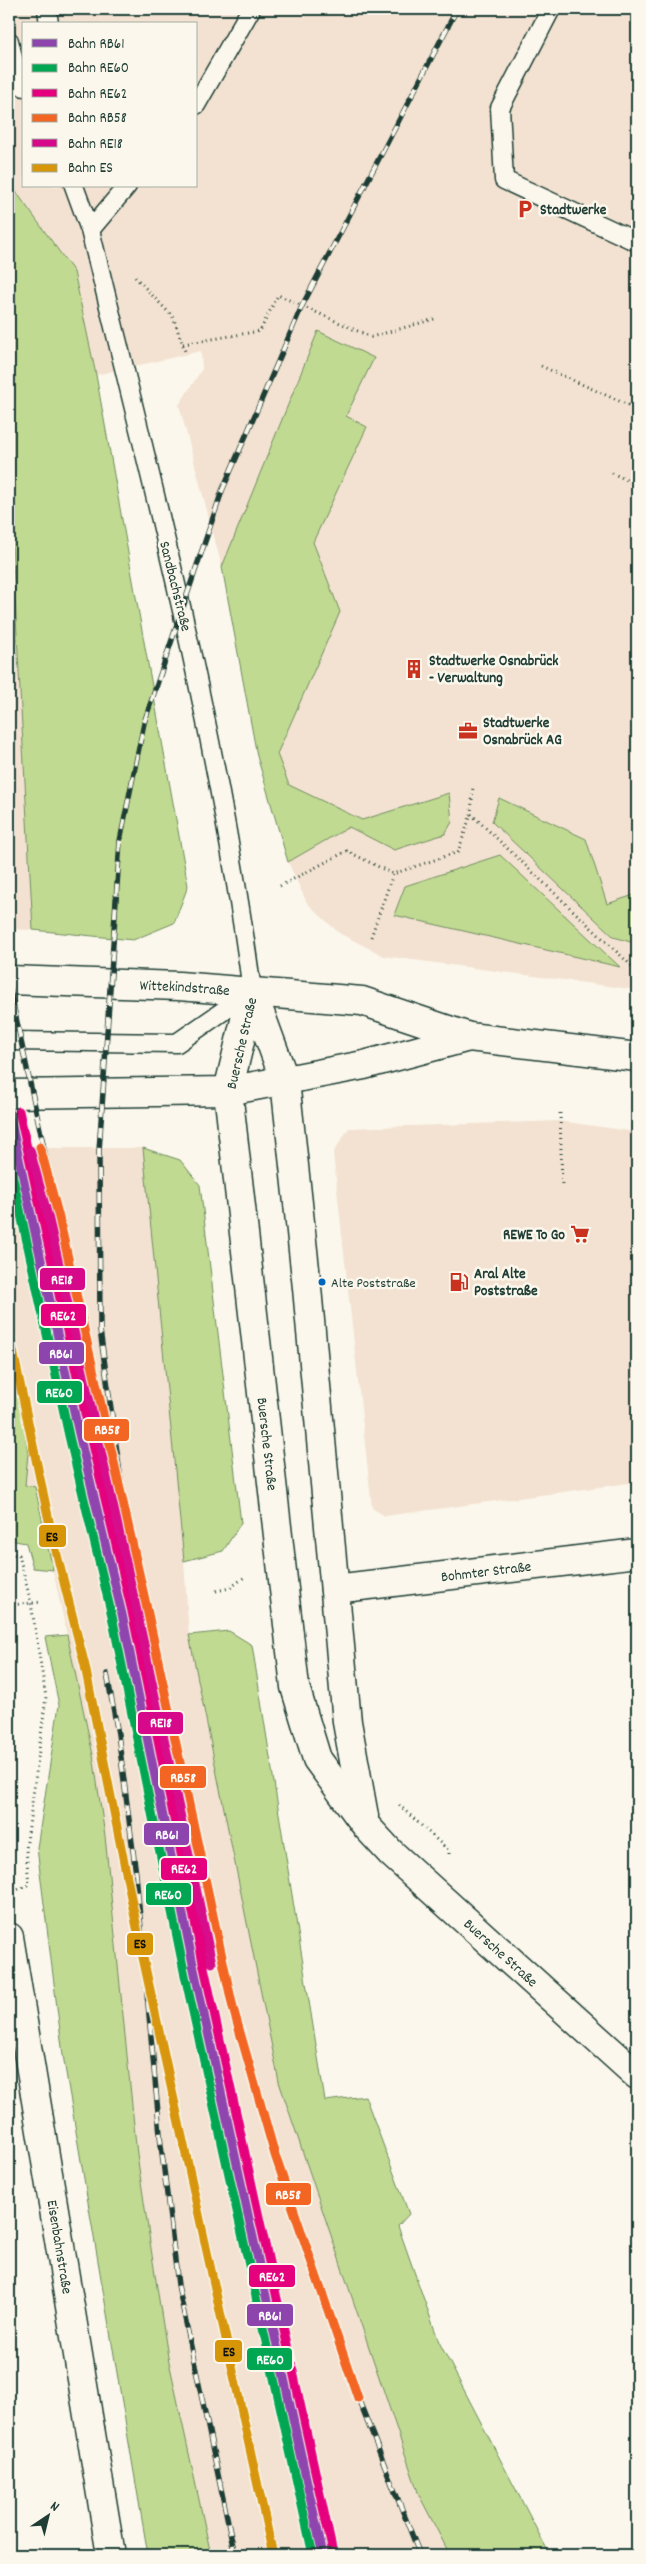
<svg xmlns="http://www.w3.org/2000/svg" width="646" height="2564" viewBox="0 0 646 2564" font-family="Dekko,sans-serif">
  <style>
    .built { fill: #f3e2d1; fill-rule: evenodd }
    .green { fill: #c1da91; stroke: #708c62 }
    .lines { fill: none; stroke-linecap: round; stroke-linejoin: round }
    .service-casing { stroke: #1f3d34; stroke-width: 21 }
    .minor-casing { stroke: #1f3d34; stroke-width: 31 }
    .secondary-casing { stroke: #1f3d34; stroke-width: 31 }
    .path { stroke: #1f3d34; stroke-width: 3; stroke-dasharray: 1 4; stroke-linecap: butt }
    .service { stroke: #fbf7ec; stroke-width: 18 }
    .minor { stroke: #fbf7ec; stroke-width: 28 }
    .secondary { stroke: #fbf7ec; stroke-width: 28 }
    .rail-casing { stroke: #1f3d34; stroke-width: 5.5 }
    .rail { stroke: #fbf7ec; stroke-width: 4; stroke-dasharray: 11; stroke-linecap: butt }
    .rail-1-casing { stroke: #fbf7ec; stroke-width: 12 }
    .rail-2-casing { stroke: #fbf7ec; stroke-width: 12 }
    .rail-3-casing { stroke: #fbf7ec; stroke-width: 12 }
    .rail-4-casing { stroke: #fbf7ec; stroke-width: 12 }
    .rail-5-casing { stroke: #fbf7ec; stroke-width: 12 }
    .rail-6-casing { stroke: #fbf7ec; stroke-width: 12 }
    .rail-1 { stroke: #8e44ad; stroke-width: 9 }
    .rail-2 { stroke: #00a651; stroke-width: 9 }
    .rail-3 { stroke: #e5007d; stroke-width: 9 }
    .rail-4 { stroke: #f26522; stroke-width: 9 }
    .rail-5 { stroke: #d7098b; stroke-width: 9 }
    .rail-6 { stroke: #d79608; stroke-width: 9 }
    .bus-dot { fill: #0065bd; stroke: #fbf7ec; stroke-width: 2 }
    .labels { text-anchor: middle; stroke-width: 5; stroke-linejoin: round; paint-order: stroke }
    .bus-label { font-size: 14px; fill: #1f3d34; stroke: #fbf7ec; text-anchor: start }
    .poi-label { font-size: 15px; font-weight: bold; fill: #1f3d34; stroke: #fbf7ec; text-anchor: start }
    .street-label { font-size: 15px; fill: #1f3d34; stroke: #fbf7ec }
    .line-badge { stroke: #fbf7ec; stroke-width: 2 }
    .badge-label { font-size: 14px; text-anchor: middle; font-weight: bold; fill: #fff }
    .pale-badge-label { font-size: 14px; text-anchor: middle; font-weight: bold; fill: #111 }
  </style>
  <rect width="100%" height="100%" fill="#fbf7ec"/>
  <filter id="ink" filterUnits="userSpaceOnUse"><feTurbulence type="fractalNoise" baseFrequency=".02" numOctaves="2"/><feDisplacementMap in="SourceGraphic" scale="10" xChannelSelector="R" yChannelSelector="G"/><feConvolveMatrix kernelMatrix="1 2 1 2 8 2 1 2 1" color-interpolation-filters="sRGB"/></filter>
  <g filter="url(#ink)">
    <path class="built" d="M9,9H637V990L384,956L339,933L307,903L288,862L257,756L222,567L179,405L202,369L201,351L96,375L74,272L9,182ZM24,24H196V186H24Z
      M9,488L33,930L9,929Z
      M559,1121L637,1132V1482L385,1516L372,1508L333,1153L349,1128Z
      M9,1148H143L184,1561L189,1635L279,2082L419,2495L450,2555H211L168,2357L137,2155L105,1836L93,1755L35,1488L25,1485L28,1452L9,1329Z"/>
    <path class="green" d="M9,182L74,272L96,375L188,886L174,923L133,940L33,930L9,488Z
      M318,331L374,358L346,416L367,427L313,542L340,612L277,754L289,785L362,820L449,793L452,822L445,834L394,850L349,827L288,862L257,756L222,567Z
      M499,798L586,839L607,904L637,894V944L614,937L492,822Z
      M500,855L620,967L394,915L405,886Z
      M143,1148L180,1160L200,1185L241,1523L223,1551L184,1561Z
      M9,1329L28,1453L25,1485L35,1487L53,1570L33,1568L26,1543L9,1540Z
      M229,1631L252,1645L325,2101L365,2096L409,2214L398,2226L439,2342L550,2555H450L419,2495L279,2082L189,1635Z
      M67,1635L93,1755L105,1836L137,2155L152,2255L168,2357L211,2555H148L63,2055L37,1848L59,1705L45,1637Z"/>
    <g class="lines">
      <g class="service-casing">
        <path id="service" d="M47,9L49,24
          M551,9L500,108L504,180L637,242
          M9,41L19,82L24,87
          M196,105L251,9
          M90,230L127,186
          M9,1041L177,1043L252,991C218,733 152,482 90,230L74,186"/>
      </g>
      <g class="minor-casing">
        <g id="minor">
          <path id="s1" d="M335,1589L637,1553"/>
          <path id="s2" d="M9,1937L111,2555"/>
        </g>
      </g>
      <g class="secondary-casing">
        <g id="secondary">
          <path id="s3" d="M9,980L179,986L362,1001L469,1037L637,1057"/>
          <path id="s4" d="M252,991L228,1091L295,1687L317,1759L367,1827L391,1853L637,2075"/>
          <path d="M252,991L285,1081L307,1288L347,1722L364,1816"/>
          <path d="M9,1094L228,1091L364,1065L469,1037"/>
        </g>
      </g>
      <path class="path" d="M135,277L173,317L186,354
        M183,344L260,331L278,295L371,337L438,318
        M541,366L637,409
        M612,473L637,485
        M471,814L636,970V981
        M280,886L347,851L393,874L458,852L471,814L473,786
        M371,937L393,874
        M560,1113L562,1187
        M9,1554L19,1555L31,1603L46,1697L26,1849L29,1885L9,1893
        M216,1591L230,1588L246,1576
        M9,1592L11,1605L42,1602
        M399,1805L449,1851V1856"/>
      <use href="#service" class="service"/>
      <use href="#minor" class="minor"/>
      <use href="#secondary" class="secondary"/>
      <g class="rail-casing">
        <path id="rail" d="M9,985L59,1218
          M128,1531L100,1330L99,1151L120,841L144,723L222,491L302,306L457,9
          M107,1674L118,1734L136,1874L161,2145L178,2285L235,2555
          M358,2398L420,2555"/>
      </g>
      <use href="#rail" class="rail"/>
      <g class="rail-1-casing">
        <path id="rail-1" d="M9,1113L79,1434L122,1614L194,1969L323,2555"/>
      </g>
      <g class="rail-2-casing">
        <path id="rail-2" d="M9,1159L69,1436L112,1616L184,1971L313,2555"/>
      </g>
      <g class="rail-3-casing">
        <path id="rail-3" d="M19,1111L89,1432L132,1612L204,1967L333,2553"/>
      </g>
      <g class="rail-4-casing">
        <path id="rail-4" d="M40,1147L59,1218L145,1600L233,2008L275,2155L358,2398"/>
      </g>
      <g class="rail-5-casing">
        <path id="rail-5" d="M30,1150L49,1220L135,1602L212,1963"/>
      </g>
      <g class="rail-6-casing">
        <path id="rail-6" d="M9,1332L52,1535L85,1666L142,1953L273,2555"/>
      </g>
      <use href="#rail-1" class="rail-1"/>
      <use href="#rail-2" class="rail-2"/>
      <use href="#rail-3" class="rail-3"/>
      <use href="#rail-4" class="rail-4"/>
      <use href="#rail-5" class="rail-5"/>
      <use href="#rail-6" class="rail-6"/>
    </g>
  </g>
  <defs>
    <g id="parking-bare" transform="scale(1.5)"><path d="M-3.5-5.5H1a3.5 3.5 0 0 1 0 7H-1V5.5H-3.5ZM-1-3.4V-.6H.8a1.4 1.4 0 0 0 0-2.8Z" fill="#c8321e" stroke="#fbf7ec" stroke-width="2.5" paint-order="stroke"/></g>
    <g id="building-bare" transform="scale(1.5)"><path d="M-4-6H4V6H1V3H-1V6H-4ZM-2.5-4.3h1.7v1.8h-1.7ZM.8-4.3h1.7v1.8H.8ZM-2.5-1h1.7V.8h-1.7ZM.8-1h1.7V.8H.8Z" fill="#c8321e" stroke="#fbf7ec" stroke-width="2.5" paint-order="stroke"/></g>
    <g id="office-bare" transform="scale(1.5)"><path d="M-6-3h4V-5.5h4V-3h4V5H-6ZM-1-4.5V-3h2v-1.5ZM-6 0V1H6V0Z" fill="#c8321e" stroke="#fbf7ec" stroke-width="2.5" paint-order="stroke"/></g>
    <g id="supermarket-bare" transform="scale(1.5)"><path d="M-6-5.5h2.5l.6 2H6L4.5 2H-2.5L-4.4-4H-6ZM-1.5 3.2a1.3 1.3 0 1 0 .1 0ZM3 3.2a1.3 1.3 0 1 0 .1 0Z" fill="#c8321e" stroke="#fbf7ec" stroke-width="2.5" paint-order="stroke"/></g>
    <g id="fuel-bare" transform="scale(1.5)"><path d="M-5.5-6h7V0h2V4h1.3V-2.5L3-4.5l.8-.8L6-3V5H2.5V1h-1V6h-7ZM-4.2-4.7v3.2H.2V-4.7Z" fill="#c8321e" stroke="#fbf7ec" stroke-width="2.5" paint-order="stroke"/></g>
  </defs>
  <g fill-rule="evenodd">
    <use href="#parking-bare" x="525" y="209"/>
    <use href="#building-bare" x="414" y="669"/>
    <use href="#office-bare" x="468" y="731"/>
    <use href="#supermarket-bare" x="580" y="1234"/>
    <use href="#fuel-bare" x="459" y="1282"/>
  </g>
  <circle class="bus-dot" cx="322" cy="1282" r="4.5"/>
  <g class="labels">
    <g class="bus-label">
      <text x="331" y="1287">Alte Poststraße</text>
    </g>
    <g class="poi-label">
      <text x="540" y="214">Stadtwerke</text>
      <text x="429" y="665">Stadtwerke Osnabrück<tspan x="429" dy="17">- Verwaltung</tspan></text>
      <text x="483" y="727">Stadtwerke<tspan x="483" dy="17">Osnabrück AG</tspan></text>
      <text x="565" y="1239" text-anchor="end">REWE To Go</text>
      <text x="474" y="1278">Aral Alte<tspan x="474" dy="17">Poststraße</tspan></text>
    </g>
    <g class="street-label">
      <text transform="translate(176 586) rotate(76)" y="5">Sandbachstraße</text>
      <text dy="5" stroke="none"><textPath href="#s3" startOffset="176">Wittekindstraße</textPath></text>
      <text transform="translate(241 1043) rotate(-77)" y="5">Buersche Straße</text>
      <text dy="5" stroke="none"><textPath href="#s4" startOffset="458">Buersche Straße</textPath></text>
      <text dy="5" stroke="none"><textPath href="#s1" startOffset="152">Bohmter Straße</textPath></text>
      <text dy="5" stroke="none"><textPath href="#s4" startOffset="1046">Buersche Straße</textPath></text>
      <text dy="5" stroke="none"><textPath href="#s2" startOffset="314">Eisenbahnstraße</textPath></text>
    </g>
  </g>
  <g class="line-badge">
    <rect x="39" y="1267" width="47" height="24" rx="5" fill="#d7098b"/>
    <rect x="40" y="1303" width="47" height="24" rx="5" fill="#e5007d"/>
    <rect x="38" y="1341" width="47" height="24" rx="5" fill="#8e44ad"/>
    <rect x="36" y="1380" width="47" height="24" rx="5" fill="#00a651"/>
    <rect x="83" y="1418" width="47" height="24" rx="5" fill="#f26522"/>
    <rect x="38" y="1524" width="29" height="24" rx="5" fill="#d79608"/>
    <rect x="137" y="1711" width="47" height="24" rx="5" fill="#d7098b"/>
    <rect x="159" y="1765" width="48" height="24" rx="5" fill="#f26522"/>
    <rect x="143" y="1822" width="47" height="24" rx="5" fill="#8e44ad"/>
    <rect x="160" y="1857" width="48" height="24" rx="5" fill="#e5007d"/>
    <rect x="145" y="1882" width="47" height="24" rx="5" fill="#00a651"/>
    <rect x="126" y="1932" width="28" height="24" rx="5" fill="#d79608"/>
    <rect x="265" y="2182" width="47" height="24" rx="5" fill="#f26522"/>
    <rect x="248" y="2264" width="48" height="24" rx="5" fill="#e5007d"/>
    <rect x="246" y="2303" width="48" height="24" rx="5" fill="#8e44ad"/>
    <rect x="214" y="2339" width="29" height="24" rx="5" fill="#d79608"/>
    <rect x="246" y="2347" width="47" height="24" rx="5" fill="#00a651"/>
  </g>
  <g class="badge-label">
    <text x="62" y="1284">RE18</text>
    <text x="63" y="1320">RE62</text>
    <text x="61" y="1358">RB61</text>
    <text x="59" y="1397">RE60</text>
    <text x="107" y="1434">RB58</text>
    <text x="161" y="1727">RE18</text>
    <text x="183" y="1782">RB58</text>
    <text x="167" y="1839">RB61</text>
    <text x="184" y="1873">RE62</text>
    <text x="168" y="1899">RE60</text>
    <text x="288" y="2199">RB58</text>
    <text x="272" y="2281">RE62</text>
    <text x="270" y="2320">RB61</text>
    <text x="270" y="2364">RE60</text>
  </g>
  <g class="pale-badge-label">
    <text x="52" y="1541">ES</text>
    <text x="140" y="1948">ES</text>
    <text x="229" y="2356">ES</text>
  </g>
  <rect width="646" height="2564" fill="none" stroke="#fbf7ec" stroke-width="30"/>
  <rect x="15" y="15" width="616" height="2534" fill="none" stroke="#1f3d34" stroke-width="2" filter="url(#ink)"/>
  <rect x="22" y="22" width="175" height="165" fill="#fbf7ec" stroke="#a3ada2"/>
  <rect x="32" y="39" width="25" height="8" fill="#8e44ad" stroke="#a3ada2"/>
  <text x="68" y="48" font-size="15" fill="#1f3d34">Bahn RB61</text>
  <rect x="32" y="64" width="25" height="8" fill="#00a651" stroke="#a3ada2"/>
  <text x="68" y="72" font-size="15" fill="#1f3d34">Bahn RE60</text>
  <rect x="32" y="89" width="25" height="8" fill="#e5007d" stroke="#a3ada2"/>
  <text x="68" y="98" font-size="15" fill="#1f3d34">Bahn RE62</text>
  <rect x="32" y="114" width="25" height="8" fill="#f26522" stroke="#a3ada2"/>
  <text x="68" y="122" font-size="15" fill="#1f3d34">Bahn RB58</text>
  <rect x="32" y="139" width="25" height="8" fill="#d7098b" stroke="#a3ada2"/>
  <text x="68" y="148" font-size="15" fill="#1f3d34">Bahn RE18</text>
  <rect x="32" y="164" width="25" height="8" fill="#d79608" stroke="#a3ada2"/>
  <text x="68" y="172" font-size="15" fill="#1f3d34">Bahn ES</text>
  <g transform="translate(48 2516) rotate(35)" stroke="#fbf7ec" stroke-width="4" paint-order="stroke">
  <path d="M0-4L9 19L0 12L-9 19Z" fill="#1f3d34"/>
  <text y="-8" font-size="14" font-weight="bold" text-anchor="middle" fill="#1f3d34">N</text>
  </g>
</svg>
